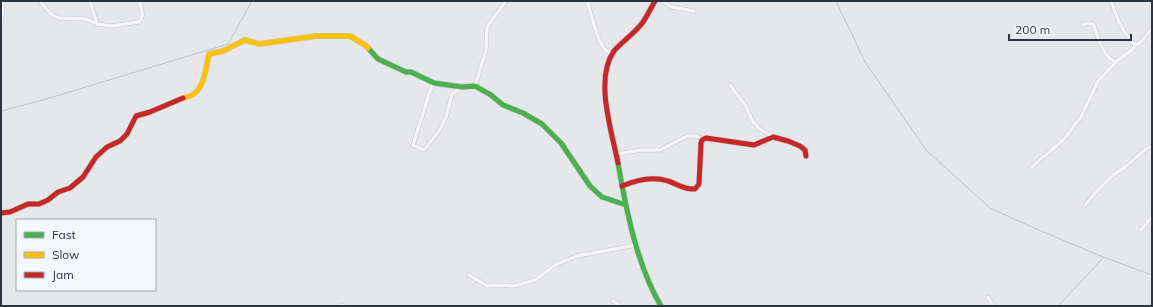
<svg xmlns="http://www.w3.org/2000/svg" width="1153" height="307" viewBox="0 0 1153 307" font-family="Mulish,sans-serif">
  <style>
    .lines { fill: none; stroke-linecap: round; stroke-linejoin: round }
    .stream { stroke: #b5c3d4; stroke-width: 1 }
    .street-casing { stroke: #c3c5c8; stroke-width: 4.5 }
    .fast-casing { stroke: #c3c5c8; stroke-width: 6 }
    .slow-casing { stroke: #c3c5c8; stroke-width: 6 }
    .jam-casing { stroke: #c3c5c8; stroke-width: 6 }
    .street { stroke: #f5f5f7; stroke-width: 3.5 }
    .fast { stroke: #4caf50; stroke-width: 5 }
    .slow { stroke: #ffc107; stroke-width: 5 }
    .jam { stroke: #c62828; stroke-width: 5 }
  </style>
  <rect width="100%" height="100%" fill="#e5e7ea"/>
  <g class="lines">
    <path class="stream" d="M836,1L865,62L927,151L990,208L1034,228L1103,257L1152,275
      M1,111L43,100L228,44L252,1
      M1058,306L1103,258"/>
    <g class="street-casing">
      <path id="street" d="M40,1L48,11L52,15L59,18L86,19L97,24L112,26L139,22C145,16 141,8 139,1
        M90,1L97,24
        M587,1C592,16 595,34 603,47C606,51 609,51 612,56
        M662,1L672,7L694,11
        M1111,1L1118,20L1124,31L1134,44H1138L1143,40L1152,28
        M1083,25L1088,23L1093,24C1098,36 1102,57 1116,62
        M1,27L3,1
        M434,83L429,94L413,145L424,150L439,131L446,117L452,94L462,87
        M730,85L745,105L753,122L760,129L773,137
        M475,86L486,50L487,27L506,1
        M616,154L642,150H660L687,136H695L704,139
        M1032,167C1042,157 1054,149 1064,139C1070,133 1073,125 1080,119L1098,81L1116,62L1134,48L1136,44
        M1085,205L1095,193L1112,176L1125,167L1146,149L1152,146
        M1141,230L1152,217
        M469,275L487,286L494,285L514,286L535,280L557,264L577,256L636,245
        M988,297L993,306
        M613,301L620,306
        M339,306L341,305L344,306"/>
    </g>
    <g class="fast-casing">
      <path id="fast" d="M368,48L378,59L406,72H411L434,83L462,87L475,86L491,95L503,105L523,113L542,124L561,143L590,186L602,197L626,205
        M618,163C626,209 637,266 661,306"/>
    </g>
    <g class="slow-casing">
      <path id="slow" d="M183,98C187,97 192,96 195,93C205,84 206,67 209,54L223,51L245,40L259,44L316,36H350L365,45L368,48"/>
    </g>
    <g class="jam-casing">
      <path id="jam" d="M618,163C612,132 594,79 614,51C623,41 635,33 643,22C647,16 651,8 655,1
        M622,186C636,180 653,176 668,181C678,184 684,190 695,189L699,184L701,143L702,140L706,138L754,145L773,137L788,141L800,146L805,150L806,156
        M1,213L10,212L28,204H39L48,200L58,192L70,188L83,177L96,157L107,147L120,141L127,134L136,116L150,112L183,98"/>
    </g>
    <use href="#street" class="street"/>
    <use href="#fast" class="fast"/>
    <use href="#slow" class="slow"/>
    <use href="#jam" class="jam"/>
  </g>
  <rect width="1153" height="307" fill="none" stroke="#2c3444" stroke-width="4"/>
  <rect x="16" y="219" width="140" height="72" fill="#f4f6f9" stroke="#a4a8b1"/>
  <rect x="24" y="232" width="20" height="6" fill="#4caf50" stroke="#a4a8b1"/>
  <text x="52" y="239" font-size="12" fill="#2c3444">Fast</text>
  <rect x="24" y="252" width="20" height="6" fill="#ffc107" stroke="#a4a8b1"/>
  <text x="52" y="259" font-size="12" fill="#2c3444">Slow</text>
  <rect x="24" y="272" width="20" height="6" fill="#c62828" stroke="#a4a8b1"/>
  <text x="52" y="279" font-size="12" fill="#2c3444">Jam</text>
  <path d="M1009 34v6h122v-6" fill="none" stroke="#2c3444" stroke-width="2"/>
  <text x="1015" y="34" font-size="12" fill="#2c3444" stroke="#f4f6f9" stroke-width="3" paint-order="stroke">200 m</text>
</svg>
